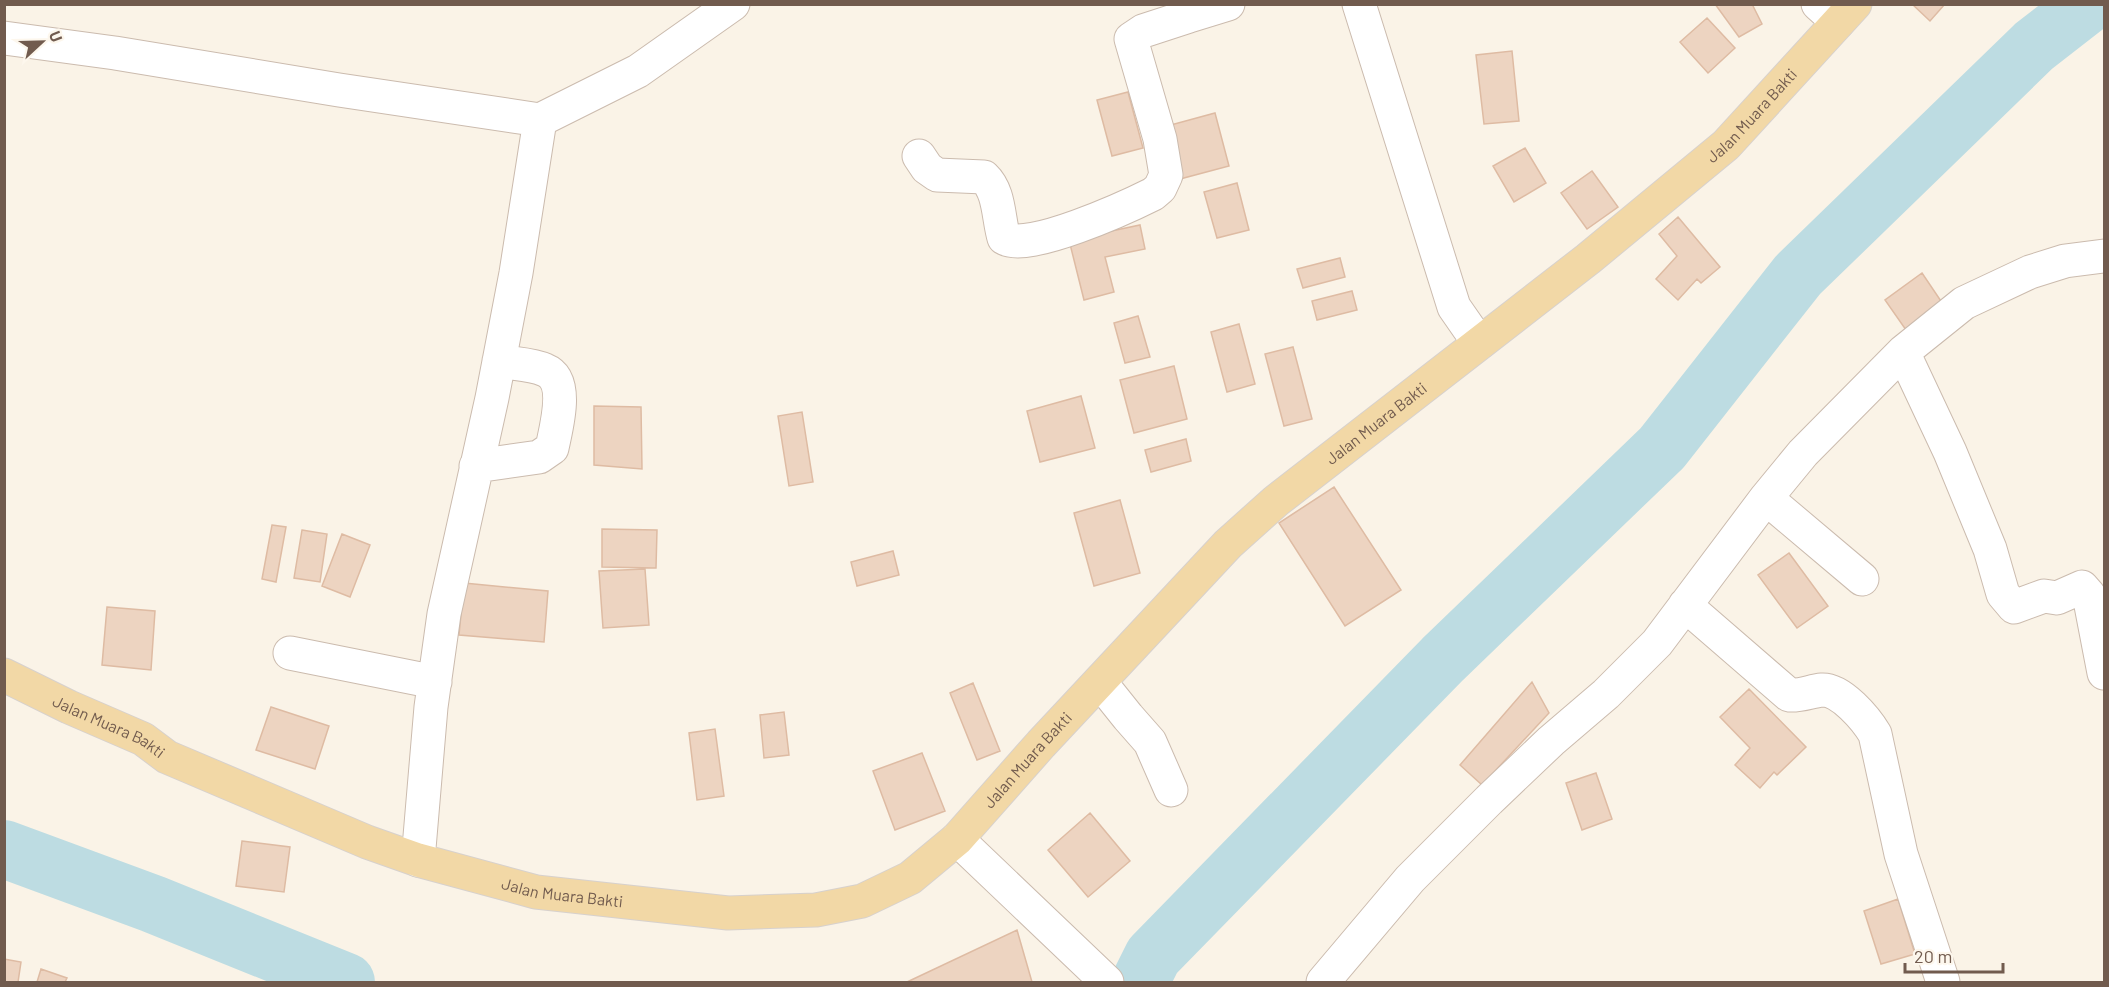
<svg xmlns="http://www.w3.org/2000/svg" width="2109" height="987" viewBox="0 0 2109 987" font-family="Barlow,sans-serif">
  <style>
    .lines { fill: none; stroke-linecap: round; stroke-linejoin: round }
    .river { stroke: #bddce2; stroke-width: 58 }
    .building { fill: #edd4c1; stroke: #debba3; stroke-width: 1.5 }
    .minor-casing { stroke: #cbbbae; stroke-width: 35 }
    .major-casing { stroke: #d7d1cd; stroke-width: 35 }
    .minor { stroke: #fff; stroke-width: 33 }
    .major { stroke: #f2d8a6; stroke-width: 33 }
    .labels { text-anchor: middle; stroke-width: 5; stroke-linejoin: round; paint-order: stroke }
    .street-label { font-size: 16px; fill: #715b4e; stroke: #fdf7ed }
  </style>
  <rect width="100%" height="100%" fill="#faf3e7"/>
  <g class="lines">
    <path class="river" d="M4,849L153,904L346,982
      M1140,982L1153,956L1443,659L1662,448L1798,275L2034,46L2088,4"/>
  </g>
  <path class="building" d="M1715,4H1752L1762,24L1739,37Z
    M1912,4H1945L1930,21Z
    M1707,18L1735,48L1708,73L1680,42Z
    M1512,51L1519,121L1484,124L1476,55Z
    M1128,92L1143,148L1112,156L1097,100Z
    M1215,113L1229,166L1180,179L1167,126Z
    M1525,148L1546,183L1514,202L1493,166Z
    M1592,171L1618,207L1587,229L1561,193Z
    M1237,183L1249,230L1217,238L1204,192Z
    M1678,217L1720,267L1701,283L1697,279L1678,300L1656,279L1677,256L1659,234Z
    M1140,225L1145,249L1105,257L1114,292L1084,300L1069,240Z
    M1340,258L1345,277L1303,288L1297,269Z
    M1922,273L1943,304L1906,330L1885,300Z
    M1352,291L1357,310L1317,320L1312,301Z
    M1138,316L1150,357L1125,363L1114,323Z
    M1239,324L1255,384L1227,392L1211,332Z
    M1293,347L1312,419L1284,426L1265,354Z
    M1174,366L1187,419L1134,433L1120,380Z
    M1081,396L1095,448L1040,462L1027,411Z
    M594,406L641,407L642,469L594,465Z
    M802,412L813,482L789,486L778,416Z
    M1186,439L1191,461L1151,472L1145,450Z
    M1334,487L1401,590L1345,626L1279,523Z
    M1120,500L1140,573L1094,586L1074,513Z
    M272,525L286,527L276,582L262,579Z
    M602,529L657,530L656,568L602,567Z
    M302,530L327,534L320,582L294,578Z
    M342,534L370,545L350,597L322,586Z
    M893,551L899,575L857,586L851,562Z
    M1789,553L1828,606L1797,628L1758,575Z
    M645,569L649,625L603,628L599,571Z
    M464,583L548,591L544,642L459,635Z
    M107,607L155,611L151,670L102,665Z
    M1532,682L1549,713L1482,785L1460,765Z
    M973,683L1000,751L977,760L950,693Z
    M1749,689L1806,747L1777,775L1774,772L1760,788L1735,765L1750,748L1720,717Z
    M271,707L329,726L315,769L256,750Z
    M784,712L789,755L764,758L760,715Z
    M715,729L724,796L697,800L689,733Z
    M922,753L945,811L895,830L873,771Z
    M1596,773L1612,819L1582,830L1566,783Z
    M1090,813L1130,861L1088,897L1048,850Z
    M242,841L290,847L284,892L236,886Z
    M1898,899L1915,954L1881,964L1864,911Z
    M1017,930L1032,982H907Z
    M4,959L21,962L18,982H4Z
    M41,969L67,978L65,982H37Z"/>
  <g class="lines">
    <g class="minor-casing">
      <path id="minor" d="M1186,4L1189,16L1228,4
        M1359,4L1454,307L1479,343
        M1818,4L1838,22
        M4,38L115,53L339,90L540,120L638,71L733,4
        M919,156L927,168L937,175L984,177C1000,192 998,218 1004,238C1027,253 1127,207 1153,194L1160,188L1166,175L1160,139L1131,39L1143,31L1189,16
        M1903,352L1950,452L1990,549L2003,594L2014,607L2044,596L2057,598L2082,587L2089,595L2104,673
        M476,466L539,457L552,448C556,428 570,380 545,370C532,364 514,364 499,361
        M1766,498L1862,579
        M1685,605L1789,695C1801,696 1811,691 1822,690C1841,689 1866,719 1875,734L1901,854L1943,982
        M290,653L435,682
        M1100,682L1128,717L1150,742L1171,790
        M957,839L1107,982
        M418,860L431,707L444,614L492,398L516,273L540,120
        M1323,982L1410,879L1489,800L1551,741L1606,694L1657,643L1766,498L1803,453L1903,352L1964,303L2030,272L2065,261L2104,256"/>
    </g>
    <g class="major-casing">
      <g id="major">
        <path id="s1" d="M4,675L69,707L143,739L167,757L367,842L418,860L536,892L728,913L816,910L862,901L910,878L957,839L1041,744L1228,544L1276,501L1588,259L1726,145L1855,4"/>
      </g>
    </g>
    <use href="#minor" class="minor"/>
    <use href="#major" class="major"/>
  </g>
  <g class="labels">
    <g class="street-label">
      <text dy="6" stroke="none"><textPath href="#s1" startOffset="2097">Jalan Muara Bakti</textPath></text>
      <text dy="6" stroke="none"><textPath href="#s1" startOffset="1611">Jalan Muara Bakti</textPath></text>
      <text dy="6" stroke="none"><textPath href="#s1" startOffset="117">Jalan Muara Bakti</textPath></text>
      <text dy="6" stroke="none"><textPath href="#s1" startOffset="1125">Jalan Muara Bakti</textPath></text>
      <text dy="6" stroke="none"><textPath href="#s1" startOffset="603">Jalan Muara Bakti</textPath></text>
    </g>
  </g>
  <rect width="2109" height="987" fill="none" stroke="#715b4e" stroke-width="12"/>
  <g transform="translate(42 42) rotate(68)" stroke="#fdf7ed" stroke-width="4.5" paint-order="stroke">
  <path d="M0-4.5L10 22L0 15L-10 22Z" fill="#715b4e"/>
  <text y="-9" font-size="16" font-weight="bold" text-anchor="middle" fill="#715b4e">U</text>
  </g>
  <path d="M1905 963v9h98v-9" fill="none" stroke="#715b4e" stroke-width="3"/>
  <text x="1914" y="963" font-size="18" fill="#715b4e" stroke="#fdf7ed" stroke-width="4.5" paint-order="stroke">20 m</text>
</svg>
